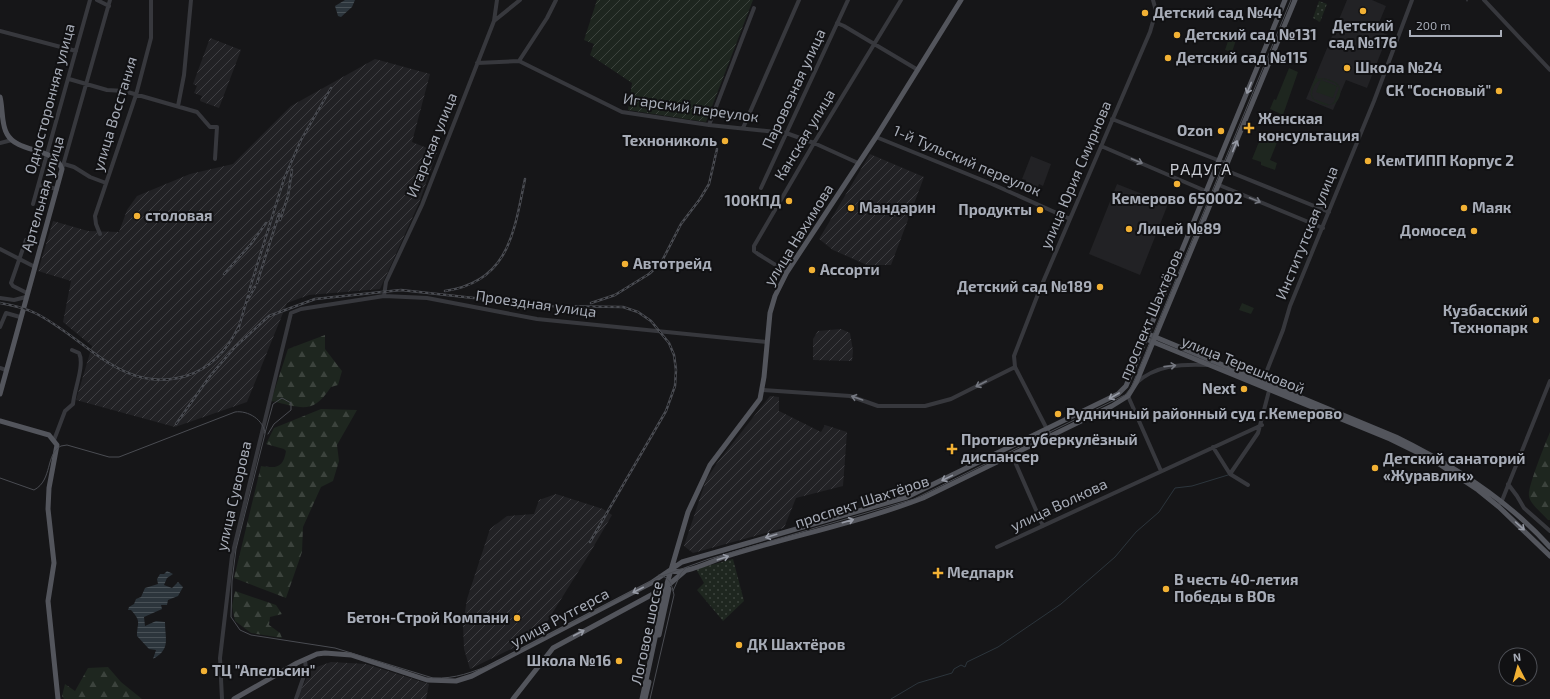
<svg xmlns="http://www.w3.org/2000/svg" width="1550" height="699" viewBox="0 0 1550 699" font-family="'Exo 2',sans-serif">
  <style>
    .built { fill: #222225 }
    .industrial { fill: url(#industrial-furrows) }
    .grass { fill: #1e261f; fill-rule: evenodd }
    .forest { fill: url(#forest-firs) }
    .park { fill: url(#park-dots) }
    .garden { fill: url(#garden-furrows) }
    .water { fill: url(#water-rules) }
    .lines { fill: none; stroke-linecap: round; stroke-linejoin: round }
    .stream { stroke: #2c353c; stroke-width: 1 }
    .minor { stroke: #37383d; stroke-width: 4 }
    .major { stroke: #53555c; stroke-width: 5 }
    .tram { stroke: #4a4c52; stroke-width: 1 }
    .rail-casing { stroke: #4a4c52; stroke-width: 2.5 }
    .rail { stroke: #111113; stroke-width: 1; stroke-dasharray: 3; stroke-linecap: butt }
    .oneway { stroke: #979ba6 }
    .oneway2 { stroke: #757881 }
    .poi-dot { fill: #f2b134; stroke: #111113; stroke-width: 1.5 }
    .labels { text-anchor: middle; stroke-width: 4; stroke-linejoin: round; paint-order: stroke }
    .poi-label { font-size: 15px; font-weight: bold; fill: #a8adb8; stroke: #111113; text-anchor: start }
    .street-label { font-size: 15px; fill: #a8adb8; stroke: #111113 }
    .neighbourhood-label { font-size: 16px; letter-spacing: 1px; fill: #c9ccd4; stroke: #111113 }
  </style>
  <defs>
    <pattern id="industrial-furrows" width="10" height="10" patternUnits="userSpaceOnUse"><rect width="10" height="10" fill="#222225"/><path d="M-1 1l2-2M0 10L10 0M9 11l2-2" fill="none" stroke="#3f3f43"/></pattern>
    <pattern id="forest-firs" width="22" height="20" patternUnits="userSpaceOnUse"><rect width="22" height="20" fill="#1e261f"/><path d="M5 1l3.5 6h-7zM16 11l3.5 6h-7z" fill="#3c433d"/></pattern>
    <pattern id="park-dots" width="8" height="8" patternUnits="userSpaceOnUse"><rect width="8" height="8" fill="#1e261f"/><path d="M2 2h.1M6 6h.1" fill="none" stroke="#3c433d" stroke-width="1.8" stroke-linecap="round"/></pattern>
    <pattern id="garden-furrows" width="10" height="10" patternUnits="userSpaceOnUse"><rect width="10" height="10" fill="#1e261f"/><path d="M-1 1l2-2M0 10L10 0M9 11l2-2" fill="none" stroke="#3c433d"/></pattern>
    <pattern id="water-rules" width="6" height="5" patternUnits="userSpaceOnUse"><rect width="6" height="5" fill="#2c353c"/><path d="M0 2.5h6" fill="none" stroke="#485056"/></pattern>
  </defs>
  <rect width="100%" height="100%" fill="#161618"/>
  <path class="built" d="M1347,0H1372L1386,6L1376,30L1388,35L1367,88L1346,80L1333,110L1306,99Z
    M1031,156L1051,164L1043,186L1039,184L1035,195L1022,190L1026,180L1022,179Z
    M1117,184L1168,204L1140,275L1089,254Z"/>
  <path class="industrial" d="M210,38L241,50L219,108L200,101L202,96L194,93L197,86L193,84Z
    M375,59L430,74L412,142L437,152L419,203L380,289L309,295L287,303L247,402L175,427L76,400L92,346L63,322L71,281L38,271L53,221L88,231L119,232L127,210L137,196L190,174L233,164L291,106Z
    M870,154L924,177L891,265H867L833,250L819,239Z
    M841,329L850,333L853,351L852,361L813,360V339L818,331Z
    M770,396L779,397V411L821,432L825,425L847,432L843,486L796,498L784,528L693,553L684,546L706,480L717,463Z
    M556,494L603,509L612,515L588,556L538,636L470,669L464,649L463,625L467,599L490,529L507,516L534,514L539,500Z
    M331,662L366,664L429,684L426,699H299V694L311,669Z"/>
  <path class="grass" d="M1229,38L1236,40L1232,52L1225,50Z
    M1289,68L1298,72L1283,115L1270,109L1274,99L1276,100Z
    M1317,75V79C1323,77 1329,79 1335,82C1346,87 1340,113 1319,103C1305,97 1312,86 1317,75ZM1324,79L1335,83L1339,88L1334,102L1330,105L1314,99L1312,95C1312,87 1316,80 1324,79Z
    M1321,80L1337,86L1333,98L1316,92Z
    M1263,132L1266,133L1264,138L1268,139L1269,136L1278,140L1270,160L1277,163L1275,170L1261,165V162L1252,159Z
    M1242,303L1254,308L1251,314L1239,310Z"/>
  <path class="forest" d="M325,335V349L342,371L338,385L331,387C312,416 301,407 271,401L288,349Z
    M321,409L357,410L337,445L339,461L333,481L321,487L303,527L302,552L286,598L234,578L261,466C276,468 283,469 286,451L284,449L266,444L274,428Z
    M1550,432V520H1548C1543,514 1530,504 1529,496C1527,488 1546,442 1550,432Z
    M235,591L276,605L282,614L270,617L269,625L280,633L282,638L251,633L235,621L232,606Z
    M108,667L121,682L142,699H64L62,696L65,684L75,691L88,668Z"/>
  <path class="park" d="M1319,1L1327,4L1320,22L1313,18Z
    M733,559L744,601L723,621L697,590L704,583L696,569Z"/>
  <path class="garden" d="M597,0H753L706,122L628,110L632,83L590,55L594,44L584,40Z"/>
  <path class="water" d="M345,0H355L352,7L341,17L338,16L335,6Z
    M167,571L173,574L167,578L164,585L172,588L178,582L183,587L178,596L168,600L167,605H161L162,609L144,617L145,626L156,621L165,622C165,639 171,649 153,659L156,650L149,649L137,636C137,622 142,622 131,610H128L129,607L134,604L136,599L141,597L145,588L158,584L157,579L160,574H164Z"/>
  <g class="lines">
    <path class="stream" d="M891,699L918,683L952,673L954,669L961,665L965,667L967,662L998,647L1061,604L1115,557L1136,532L1159,512L1175,488L1192,486L1228,475"/>
    <path class="minor" d="M97,0L109,6
      M1484,0L1550,70
      M494,21L520,0
      M837,23L844,26L918,70
      M0,31L76,51
      M519,61L547,18L556,0
      M477,63L519,61L622,112L709,125L786,133L814,143L858,163
      M69,79L107,90L124,91L197,112L210,127H217L215,159
      M178,106L184,75L191,0
      M1112,119L1228,164
      M709,125L754,8
      M743,128L799,0
      M876,137L992,184L1070,219
      M0,143L12,140
      M1101,146L1215,195
      M64,164L74,167L90,177L106,183
      M62,169L110,0
      M1225,170L1329,212
      M39,185L57,189
      M1219,185L1323,228
      M761,188L848,0
      M33,204L90,0
      M100,234L96,224L95,216L136,95L151,38V0
      M26,240L11,283L13,286L27,293
      M0,249L35,267
      M787,272L758,254L754,251V246L814,143L901,0
      M384,296L386,282L422,205L494,21L497,0
      M0,298L14,300L26,297
      M0,327L6,313L20,317
      M0,368L6,370
      M1136,383C1156,365 1181,364 1207,365
      M1262,383L1283,330L1290,306L1374,101L1412,0
      M763,390L850,396L878,406H925L951,399L1015,367
      M1128,396L1161,471
      M1051,437L1015,367L1014,356L1040,289L1150,32L1156,11L1153,0
      M54,440L65,411L73,404C74,390 85,365 79,353L72,350
      M1213,447L1230,474
      M1012,455L1043,526
      M1508,484L1517,496L1524,508L1550,531
      M1248,485L1230,474L1258,433L1270,387
      M1501,503L1550,381
      M997,547L1262,425
      M222,699L220,658L232,556L291,313L301,309L384,296L427,298L537,319L767,342
      M296,699L306,670L305,660"/>
    <path class="major" d="M0,97C3,108 1,124 7,134C18,154 54,146 62,169L0,394
      M1148,334L1396,437C1453,465 1508,500 1550,547
      M1146,339L1390,439L1433,460L1478,490L1499,507L1550,556
      M0,421L49,435L57,445L49,488L48,509L54,563L48,601L58,699
      M672,571C685,574 710,562 724,557C790,536 858,523 923,498L1112,406L1128,396L1136,383L1295,0
      M659,635L669,589
      M234,699L297,663L317,654L325,653L351,655L427,680L456,681L472,676L651,583L682,562L907,497L1118,394L1126,386L1285,0
      M513,699L553,648L666,587L686,570
      M642,699L666,587L688,512L710,465L760,399L764,377L770,313L775,296L787,272L876,137L961,0
      M645,699L649,682"/>
    <path class="tram" d="M1467,1V0
      M265,433L273,404L282,398L291,403V410L274,424L268,434
      M0,478L34,490C53,480 45,454 61,446L67,445L109,457H119L235,412C248,410 264,420 265,434L236,549L232,581L231,617L240,630L251,635L335,648L433,678C456,679 472,672 493,664L659,577L709,559L914,499L1125,395L1131,388L1291,0
      M673,591L681,573L687,567
      M650,699L674,595C672,585 670,577 659,575"/>
    <g class="rail-casing">
      <path id="rail" d="M280,220L288,196L292,170
        M224,274L251,244L266,223
        M257,283L279,214
        M249,291L284,179L301,140L331,88
        M445,291C509,282 514,232 525,179
        M247,301L255,287
        M0,303C11,305 25,308 35,313C86,338 122,395 186,376C212,368 228,349 239,326
        M591,303L615,295L649,274L661,263L681,224L700,199L709,184L717,149
        M238,330L248,296
        M176,424L210,376L235,347L269,316L315,299L401,290L547,306L623,307L638,312L651,321L669,343L674,355L676,370L675,386L666,411L590,542"/>
    </g>
    <use href="#rail" class="rail"/>
  </g>
  <defs><path id="oneway-shaft" d="M-6 0H5M1.5-3L5.5 0L1.5 3" fill="none" stroke-width="1.6" stroke-linecap="round" stroke-linejoin="round"/></defs>
  <g class="oneway">
    <use href="#oneway-shaft" transform="translate(1249 88) rotate(112)"/>
    <use href="#oneway-shaft" transform="translate(1235 146) rotate(-68)"/>
    <use href="#oneway-shaft" transform="translate(1114 396) rotate(150)"/>
    <use href="#oneway-shaft" transform="translate(947 478) rotate(154)"/>
    <use href="#oneway-shaft" transform="translate(848 521) rotate(-16)"/>
    <use href="#oneway-shaft" transform="translate(1520 526) rotate(42)"/>
    <use href="#oneway-shaft" transform="translate(771 536) rotate(163)"/>
    <use href="#oneway-shaft" transform="translate(723 558) rotate(-18)"/>
    <use href="#oneway-shaft" transform="translate(638 590) rotate(153)"/>
    <use href="#oneway-shaft" transform="translate(579 633) rotate(-28)"/>
  </g>
  <g class="oneway2">
    <use href="#oneway-shaft" transform="translate(1137 161) rotate(23)"/>
    <use href="#oneway-shaft" transform="translate(1255 200) rotate(22)"/>
    <use href="#oneway-shaft" transform="translate(1170 366) rotate(-6)"/>
    <use href="#oneway-shaft" transform="translate(981 384) rotate(153)"/>
    <use href="#oneway-shaft" transform="translate(857 398) rotate(-161)"/>
  </g>
  <g class="poi-dot">
    <circle cx="1363" cy="11" r="4"/>
    <circle cx="1145" cy="13" r="4"/>
    <circle cx="1177" cy="35" r="4"/>
    <circle cx="1168" cy="58" r="4"/>
    <circle cx="1347" cy="68" r="4"/>
    <circle cx="1499" cy="91" r="4"/>
    <path d="M1247 122h4v4h4v4h-4v4h-4v-4h-4v-4h4z"/>
    <circle cx="1221" cy="131" r="4"/>
    <circle cx="725" cy="141" r="4"/>
    <circle cx="1368" cy="161" r="4"/>
    <circle cx="1177" cy="184" r="4"/>
    <circle cx="789" cy="201" r="4"/>
    <circle cx="851" cy="208" r="4"/>
    <circle cx="1464" cy="208" r="4"/>
    <circle cx="1040" cy="210" r="4"/>
    <circle cx="137" cy="216" r="4"/>
    <circle cx="1129" cy="229" r="4"/>
    <circle cx="1474" cy="231" r="4"/>
    <circle cx="625" cy="264" r="4"/>
    <circle cx="812" cy="270" r="4"/>
    <circle cx="1100" cy="287" r="4"/>
    <circle cx="1536" cy="320" r="4"/>
    <circle cx="1244" cy="389" r="4"/>
    <circle cx="1058" cy="414" r="4"/>
    <path d="M950 443h4v4h4v4h-4v4h-4v-4h-4v-4h4z"/>
    <circle cx="1375" cy="468" r="4"/>
    <path d="M936 567h4v4h4v4h-4v4h-4v-4h-4v-4h4z"/>
    <circle cx="1166" cy="589" r="4"/>
    <circle cx="517" cy="618" r="4"/>
    <circle cx="739" cy="645" r="4"/>
    <circle cx="619" cy="661" r="4"/>
    <circle cx="204" cy="671" r="4"/>
  </g>
  <g class="labels">
    <g class="poi-label">
      <text x="1153" y="18">Детский сад №44</text>
      <text x="1363" y="31" text-anchor="middle">Детский<tspan x="1363" dy="17">сад №176</tspan></text>
      <text x="1185" y="40">Детский сад №131</text>
      <text x="1176" y="63">Детский сад №115</text>
      <text x="1355" y="73">Школа №24</text>
      <text x="1491" y="96" text-anchor="end">СК "Сосновый"</text>
      <text x="1258" y="124">Женская<tspan x="1258" dy="17">консультация</tspan></text>
      <text x="1213" y="136" text-anchor="end">Ozon</text>
      <text x="717" y="146" text-anchor="end">Технониколь</text>
      <text x="1376" y="166">КемТИПП Корпус 2</text>
      <text x="1177" y="204" text-anchor="middle">Кемерово 650002</text>
      <text x="781" y="206" text-anchor="end">100КПД</text>
      <text x="859" y="213">Мандарин</text>
      <text x="1472" y="213">Маяк</text>
      <text x="1032" y="215" text-anchor="end">Продукты</text>
      <text x="145" y="221">столовая</text>
      <text x="1137" y="234">Лицей №89</text>
      <text x="1466" y="236" text-anchor="end">Домосед</text>
      <text x="633" y="269">Автотрейд</text>
      <text x="820" y="275">Ассорти</text>
      <text x="1092" y="292" text-anchor="end">Детский сад №189</text>
      <text x="1528" y="316" text-anchor="end">Кузбасский<tspan x="1528" dy="17">Технопарк</tspan></text>
      <text x="1236" y="394" text-anchor="end">Next</text>
      <text x="1066" y="419">Рудничный районный суд г.Кемерово</text>
      <text x="961" y="445">Противотуберкулёзный<tspan x="961" dy="17">диспансер</tspan></text>
      <text x="1383" y="464">Детский санаторий<tspan x="1383" dy="17">«Журавлик»</tspan></text>
      <text x="947" y="578">Медпарк</text>
      <text x="1174" y="585">В честь 40-летия<tspan x="1174" dy="17">Победы в ВОв</tspan></text>
      <text x="509" y="623" text-anchor="end">Бетон-Строй Компани</text>
      <text x="747" y="650">ДК Шахтёров</text>
      <text x="611" y="666" text-anchor="end">Школа №16</text>
      <text x="212" y="676">ТЦ "Апельсин"</text>
    </g>
    <g class="street-label">
      <text transform="translate(794 89) rotate(-65)" y="5">Паровозная улица</text>
      <text transform="translate(50 99) rotate(-75)" y="5">Односторонняя улица</text>
      <text transform="translate(691 108) rotate(8)" y="5">Игарский переулок</text>
      <text transform="translate(115 114) rotate(-73)" y="5">улица Восстания</text>
      <text transform="translate(805 135) rotate(-59)" y="5">Канская улица</text>
      <text transform="translate(432 145) rotate(-68)" y="5">Игарская улица</text>
      <text transform="translate(967 161) rotate(23)" y="5">1-й Тульский переулок</text>
      <text transform="translate(1076 175) rotate(-67)" y="5">улица Юрия Смирнова</text>
      <text transform="translate(43 194) rotate(-74)" y="5">Артельная улица</text>
      <text transform="translate(1307 233) rotate(-68)" y="5">Институтская улица</text>
      <text transform="translate(799 235) rotate(-58)" y="5">улица Нахимова</text>
      <text transform="translate(536 304) rotate(8)" y="5">Проездная улица</text>
      <text transform="translate(1151 315) rotate(-67)" y="5">проспект Шахтёров</text>
      <text transform="translate(1243 365) rotate(22)" y="5">улица Терешковой</text>
      <text transform="translate(234 496) rotate(-77)" y="5">улица Суворова</text>
      <text transform="translate(862 502) rotate(-18)" y="5">проспект Шахтёров</text>
      <text transform="translate(1059 505) rotate(-25)" y="5">улица Волкова</text>
      <text transform="translate(560 618) rotate(-28)" y="5">улица Рутгерса</text>
      <text transform="translate(647 633) rotate(-78)" y="5">Логовое шоссе</text>
    </g>
    <g class="neighbourhood-label">
      <text x="1201" y="175">РАДУГА</text>
    </g>
  </g>
  <g transform="translate(1518 667) rotate(354)"><circle r="19" fill="#111113" stroke="#4d4f55"/>
  <path d="M0-3L7 15L0 10L-7 15Z" fill="#f2b134"/>
  <text y="-6" font-size="11" font-weight="bold" text-anchor="middle" fill="#a8adb8">N</text>
  </g>
  <path d="M1410 30v6h91v-6" fill="none" stroke="#a8adb8" stroke-width="2"/>
  <text x="1416" y="30" font-size="12" fill="#a8adb8" stroke="#111113" stroke-width="3" paint-order="stroke">200 m</text>
</svg>
